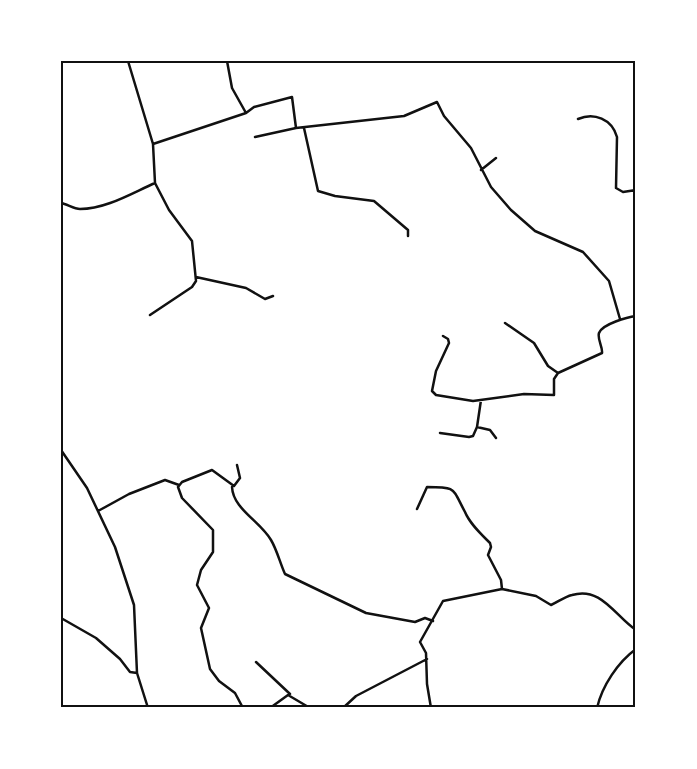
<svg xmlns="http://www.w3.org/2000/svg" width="697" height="769" viewBox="0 0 697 769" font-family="'Exo 2',sans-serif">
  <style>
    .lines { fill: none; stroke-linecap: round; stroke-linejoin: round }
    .minor { stroke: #111; stroke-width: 2.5 }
    .neatline { fill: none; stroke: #111; stroke-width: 2 }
  </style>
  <rect width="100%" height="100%" fill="#fff"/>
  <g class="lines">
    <path class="minor" d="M128,61L153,144
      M227,61L232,88L246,113
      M578,119C594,112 612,119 617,137L616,188L623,192L636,190
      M304,128L318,191L335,196L374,201L408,230V236
      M255,137L296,128L404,116L437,102L444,116L471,148L491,187L511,210L535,231L583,252L609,281L620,319
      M481,170L496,158
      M635,190L636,203
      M61,203C67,204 74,209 80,209C106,209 132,193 155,183L153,144L246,113L254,107L292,97L296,128
      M196,277L246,288L265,299L273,296
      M150,315L192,287L196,281L192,241L169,210L155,183
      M505,323L534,343L548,366L558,373
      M443,336L448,339L449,343L436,371L432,391L436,395L473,401L524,394L554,395V379L558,373L602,353C603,347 597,339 599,333C602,324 628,317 636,316
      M477,427L490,430L496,438
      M440,433L469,437L473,436L477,427L481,400
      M61,450L87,488L115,547L134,605L137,673L148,708
      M237,465L240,478L234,486L212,470L182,482L178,487L182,498L213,530V552L201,570L197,585L209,608L201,628L210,669L219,681L235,693L243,708
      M232,487C233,509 260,521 271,540C277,550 280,563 285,574L366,613L415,622L425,618L433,621
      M417,509L427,487C457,487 452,488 465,512C470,524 481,534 490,543L491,547L488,555L501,580L502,589
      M98,511L129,494L165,480L179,485
      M61,618L96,638L120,659L130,672L137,673
      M256,662L290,694
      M270,708L288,695L310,708
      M343,708L356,696L427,659
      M431,708L427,684L426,653L420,642L443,601L502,589L536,596L551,605C558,602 564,597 572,595C601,586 615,616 636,630
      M597,708C602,686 618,662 636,649"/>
  </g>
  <rect width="697" height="769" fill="none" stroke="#ffffff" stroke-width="125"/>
  <rect x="62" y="62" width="572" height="644" class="neatline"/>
</svg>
